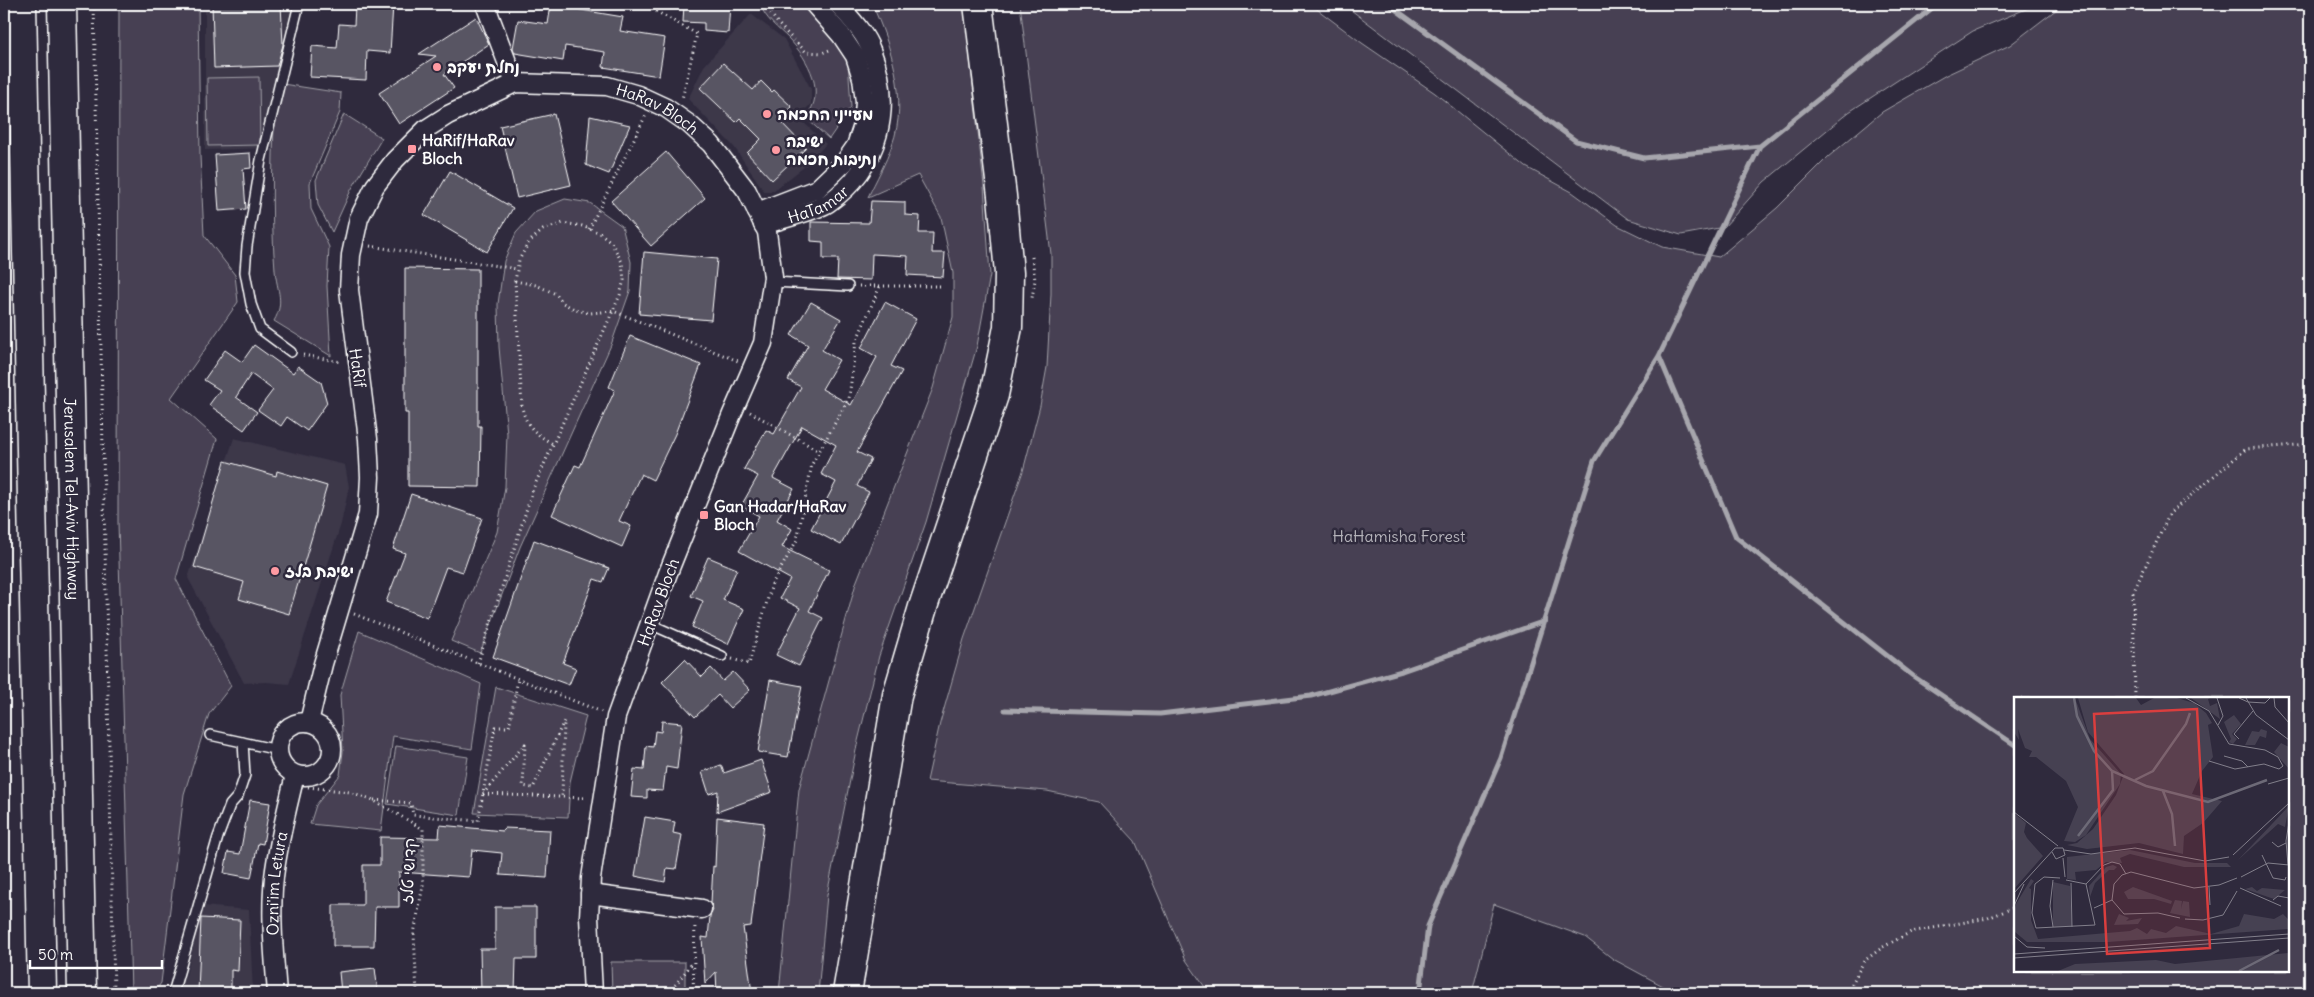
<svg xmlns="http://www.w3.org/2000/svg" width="2314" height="997" viewBox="0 0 2314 997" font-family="Delius,'Playpen Sans Hebrew',sans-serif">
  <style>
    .built { fill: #3c3749 }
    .green { fill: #464152; stroke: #a2a0a8; fill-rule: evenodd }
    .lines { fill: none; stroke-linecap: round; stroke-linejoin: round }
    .stream { stroke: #a7a6ad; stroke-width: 5 }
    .building { fill: #595564; stroke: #fff }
    .service-casing { stroke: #fff; stroke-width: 12 }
    .minor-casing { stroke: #fff; stroke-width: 21 }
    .primary-casing { stroke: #fff; stroke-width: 31 }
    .trunk-casing { stroke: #fff; stroke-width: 31 }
    .path { stroke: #fff; stroke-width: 3; stroke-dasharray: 1 4; stroke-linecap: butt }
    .service { stroke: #2f2a3d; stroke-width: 9 }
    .minor { stroke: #2f2a3d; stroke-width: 18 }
    .primary { stroke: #2f2a3d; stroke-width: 28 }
    .trunk { stroke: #2f2a3d; stroke-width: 28 }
    .poi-dot { fill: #ff9aa2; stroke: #2f2a3d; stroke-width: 2 }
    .labels { text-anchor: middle; stroke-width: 5; stroke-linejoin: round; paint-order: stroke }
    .poi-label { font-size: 16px; font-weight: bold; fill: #fff; stroke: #2f2a3d; text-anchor: start }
    .street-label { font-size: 16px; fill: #fff; stroke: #2f2a3d }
    .park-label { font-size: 16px; fill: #b5b3ba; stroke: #2f2a3d }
    .inset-river { fill: none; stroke: #6d6a77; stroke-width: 2.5 }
    .inset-road { fill: none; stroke: #827f8b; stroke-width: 1 }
    .view { fill: #da3e3e; fill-opacity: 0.15; stroke: #da3e3e; stroke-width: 2.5 }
    .inset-edge { fill: none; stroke: #fff; stroke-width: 2.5 }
  </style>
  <rect width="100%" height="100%" fill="#2f2a3d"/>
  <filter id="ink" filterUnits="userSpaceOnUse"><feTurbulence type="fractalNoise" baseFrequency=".02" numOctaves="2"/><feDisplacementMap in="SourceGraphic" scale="10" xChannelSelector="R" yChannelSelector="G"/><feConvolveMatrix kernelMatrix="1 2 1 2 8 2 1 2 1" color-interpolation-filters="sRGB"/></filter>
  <g filter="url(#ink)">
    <path class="built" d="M205,4H295L281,73L273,148L205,150Z
      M751,14L784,39L811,89V104L798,117L826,144L808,164L773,191H764L734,147L688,99L704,66Z
      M234,438L345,465L349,487L341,524L289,684L266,682L244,683L188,578Z
      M203,906L249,910L253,993H173L186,975Z"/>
    <path class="green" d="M119,4H198L200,156L204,235L235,275L238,302L171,398L217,439L176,579L231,686L209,714L184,794L161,983L154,993H131L118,522Z
      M760,4H801L834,39L848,60L851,107L829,139L805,117C828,94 808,59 789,39C778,28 765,19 760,4Z
      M872,4H964L984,186L990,275L977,346L926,522L879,656L857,745L827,895L818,993H779L799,789L856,583L933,388L953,317V273L941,217L918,175L868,197C876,180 886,163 892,145C909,99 891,46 872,4Z
      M1020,4H1310L1362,43L1435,93L1526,167L1572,192L1617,225L1662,247L1719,257L1777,208L1828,157L1882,112L1946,75L2010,45L2057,9L2060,4H2310V993H1676L1613,959L1585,937L1494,904L1472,993H1209L1186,960L1135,841L1099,802L1047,791L927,781L940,723L964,639L1023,471L1040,406L1047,367L1051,294V254ZM2015,698H2288V971H2015Z
      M1343,4H2038L1973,31L1849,112L1764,182L1724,227L1681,235L1628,219Z
      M259,77L260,145L208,146L207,78Z
      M276,83L341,93L340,112L310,183L311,209L329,247L327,286L331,356L274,321C285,302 277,291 275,270C270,208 273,145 276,83Z
      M344,114L382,138L351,190L332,232L318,205L316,180Z
      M565,199L590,203L622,226L631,262L630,291L611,345L520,547L480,653L451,641L497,532L505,487L507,434L499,347L498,304L504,261L516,233L536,211Z
      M359,631L481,684L472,749L393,736L381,831L310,824L316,805L340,775L343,752L340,695Z
      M496,687L586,716L570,782L568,817L474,813Z
      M396,746L468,757L459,815L387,804Z
      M611,962H685V993H612Z"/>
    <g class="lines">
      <path class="stream" d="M1388,4L1576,141L1644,158L1760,146
        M1659,356L1736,537L1913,676L2015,745
        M1005,710L1160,714L1311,696L1402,671L1545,621
        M1420,993L1428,926L1501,758L1594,461L1659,356L1760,146L1937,4"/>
    </g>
    <path class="building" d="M212,4H281L283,45L277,66L214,68Z
      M375,4H393L390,53L367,51L366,80L310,77L312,46L337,48L339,24L354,25L355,6L375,7Z
      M684,4H730L728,33L704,31V23L683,22Z
      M551,5L623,17L620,31L665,38L659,76L603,67L605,52L565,46L563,61L515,53L513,48L518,20L548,24Z
      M476,17L489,44L444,74L454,88L399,124L379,93L436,56L419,54Z
      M723,63L753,90L761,81L772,92L774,90L792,107L779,120L806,148L772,180L747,153L761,139L740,118L736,122L700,88Z
      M554,114L571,185L517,198L500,126Z
      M590,116L630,125L609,174L586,165Z
      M666,152L705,198L651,246L611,201Z
      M250,153L251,168L243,169L246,209L219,211L215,155Z
      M450,171L513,208L487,252L424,215Z
      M871,201L905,202V215L920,216L919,233H933L932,253H945L943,277L907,275L908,256L872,254L871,280L837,279L838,259H823V242L811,241V222L869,223Z
      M644,252L717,259L711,320L639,314Z
      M405,268L478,269V426H481L480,487L408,486V413H405Z
      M811,302L841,319L822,350L839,360L822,389L851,405L877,357L861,348L885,302L916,319L891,366L902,371L857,452L871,459L857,486L869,492L841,545L811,529L836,482L821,474L836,445L802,426L773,478L794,489L777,520L792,529L782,547L829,570L809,611L823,618L799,666L776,655L800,608L780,598L790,579L739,551L759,516L741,506L758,476L744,469L766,430L774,434L801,387L788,380L808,345L791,335Z
      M630,336L701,365L675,434L653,480L641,474L619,521L631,526L622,547L552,515L575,465L580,467L615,390L609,387Z
      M254,345L293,373L298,366L321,382L327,403L307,431L287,417L281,426L258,410L273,390L251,374L236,397L257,412L244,430L209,405L220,390L204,380L225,350L242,362Z
      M225,461L276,476L277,471L327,486L289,614L239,599L244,582L194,567Z
      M411,494L482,518L463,572L446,567L427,618L386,602L405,553L393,549Z
      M534,540L609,568L603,582L594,579L563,663L576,668L569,685L493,657Z
      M708,557L737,569L723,600L744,609L728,644L692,627L703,601L691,596Z
      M685,659L702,677L711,668L723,681L733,672L750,690L730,708L718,695L695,717L662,682Z
      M770,680L802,686L788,757L758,752Z
      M662,721L682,723L677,769L666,767L663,791L647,790V798L631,797L634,769L644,770L646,746L653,747L655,731L661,732Z
      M761,760L772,792L717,812L718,791L709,794L702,772L721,765L724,773Z
      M250,800L270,803L263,844L258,843L251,878L224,873L228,852L240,854Z
      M645,817L675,822L673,833L682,835L676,869L667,868L665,882L635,876Z
      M717,817L764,823L751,926L743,927L752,993H717L716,972L705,984L702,937L708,938L710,916L713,910L711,903L713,866L715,867Z
      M440,825L503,831L504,828L550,830L547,878L500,875L502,853L472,850L469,877L399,872V907H375L374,946H333V905H363V865H380V837L439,838Z
      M495,907H536V959H516L515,993H481L480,949H495Z
      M201,918L240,920L238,971L231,970V993H198Z
      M375,968L378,993H341L339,972Z"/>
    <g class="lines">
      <g class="service-casing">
        <path id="service" d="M773,282L848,286
          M291,352L260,329L251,304L245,272L247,246L261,160L299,4
          M650,624L722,656
          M210,735L278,750
          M173,993L218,837L230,805L238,796L245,775L243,742"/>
      </g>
      <g class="minor-casing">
        <g id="minor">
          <path d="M485,4L515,83"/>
          <path d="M757,212L817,189L844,163L856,146L863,125L865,102L862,78L855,56L841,35L814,4"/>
          <path id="s1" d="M763,225C778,220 816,211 828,203C880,167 894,107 871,50C865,33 850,18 838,4"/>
          <circle cx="305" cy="749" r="27"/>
          <path id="s2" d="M309,722L323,664L368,514L370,477L368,439L349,290L351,255L359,218L375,186L395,160L426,129L448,115L515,83L607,86L638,95L666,108L689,124L711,144L747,191L767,232L773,277L763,343L732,414L668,573L616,717L591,878L589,917L593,993"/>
          <path d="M590,894L702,909"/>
          <path id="s3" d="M277,993C274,955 270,915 274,877C278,843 287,809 295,775"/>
        </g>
      </g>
      <g class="primary-casing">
        <path id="primary" d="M847,993L897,695L923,607L994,395L1008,327L1009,273L1002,196L978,4"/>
      </g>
      <g class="trunk-casing">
        <g id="trunk">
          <path d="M22,4L42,993"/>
          <path id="s4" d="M62,4L82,993"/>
        </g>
      </g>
      <path class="path" d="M94,4L114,993
        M643,4L697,34L682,99
        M767,4C772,22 793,38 806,52L822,53L832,49
        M589,229L646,115
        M370,246L517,269
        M1032,257L1035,280L1032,298
        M515,281L536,285L556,294L563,303L576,310L590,313L613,311L738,361
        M859,286H943
        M303,355L341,362
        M750,412L819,451
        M354,614L602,712
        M732,659L749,664L772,584L797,540L812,464L849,398L856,342L880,286
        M478,663L533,489L620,295L624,280L622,262L611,242L600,233L582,226L563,223L543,230L529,242L519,260L515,281L522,407C526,427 536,434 553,444
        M2135,698L2133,593L2170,513L2246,449L2310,444
        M308,787L350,792L371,799L423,829V885L414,934L417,993
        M483,794L525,744L523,786L533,788L564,721L562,797
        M483,794L587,798
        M374,800L411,803L413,815L478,821L495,727H509L518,679
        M645,993L652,991L662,993
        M669,993L693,962
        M693,993L695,924
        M1847,993L1864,961L1883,947L1911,932L1988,918L2015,907"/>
      <use href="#service" class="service"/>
      <use href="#minor" class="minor"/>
      <use href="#primary" class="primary"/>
      <use href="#trunk" class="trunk"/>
    </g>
  </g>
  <g class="poi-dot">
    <circle cx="437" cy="67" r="5"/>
    <circle cx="767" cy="114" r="5"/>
    <rect x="407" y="144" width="10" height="10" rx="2.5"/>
    <circle cx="776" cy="150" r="5"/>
    <rect x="699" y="510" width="10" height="10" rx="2.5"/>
    <circle cx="275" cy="571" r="5"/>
  </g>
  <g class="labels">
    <g class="poi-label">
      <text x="447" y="73">נחלת יעקב</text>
      <text x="777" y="120">מעייני החכמה</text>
      <text x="422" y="146">HaRif/HaRav<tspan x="422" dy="18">Bloch</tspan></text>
      <text x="786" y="147">ישיבה<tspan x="786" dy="18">נתיבות חכמה</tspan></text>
      <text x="714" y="512">Gan Hadar/HaRav<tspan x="714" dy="18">Bloch</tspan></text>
      <text x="285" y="577">ישיבת בלז</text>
    </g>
    <g class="street-label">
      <text dy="6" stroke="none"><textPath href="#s2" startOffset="875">HaRav Bloch</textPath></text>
      <text dy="6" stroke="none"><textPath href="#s1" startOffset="59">HaTamar</textPath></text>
      <text transform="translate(358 368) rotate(82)" y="6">HaRif</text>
      <text dy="6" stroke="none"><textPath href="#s4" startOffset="495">Jerusalem Tel-Aviv Highway</textPath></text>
      <text transform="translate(658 602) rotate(-70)" y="6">HaRav Bloch</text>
      <text transform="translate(408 871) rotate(-87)" y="6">קדושי טלז</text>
      <text dy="6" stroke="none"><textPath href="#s3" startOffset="110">Ozni'im Letura</textPath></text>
    </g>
    <g class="park-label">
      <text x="1399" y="542">HaHamisha Forest</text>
    </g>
  </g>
  <g transform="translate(2014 697)">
    <rect width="275" height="275" fill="#2f2a3d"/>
    <path d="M0,1H61L76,42L107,77L106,87L72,138L61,145L50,144L64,110L52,84L22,60H15L18,54L11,51L4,32L5,43L0,35ZM64,1H122L127,8L140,1H163L180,6L192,16L198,26L194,28L199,60L188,74L178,97L208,104L189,126L170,139L169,157L125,146L73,152L53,148L63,146L79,132L102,98L110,77L74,35ZM177,1H196L194,2L196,9L203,6L206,22ZM220,18L227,27L218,37L223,42L219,47L215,45L217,42L210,25ZM247,32L253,34L252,41L246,39L241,48H231L238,34L245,35ZM267,46L275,50V72L260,55ZM275,109L271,130L264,127L224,163ZM0,116L12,126L10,135L13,141L29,159L0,192ZM116,153L181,166H213L217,170H170L116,157L106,161L108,166L92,165L82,173L61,175L62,183L53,182V160ZM99,168L103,170L100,173H95L81,186L76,200L75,189L92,170ZM17,182L20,184L15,191L17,192V223L24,242L116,234L123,231L133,237L137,232L152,236L162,229L197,237L225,229L230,217L260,222L269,217L275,223V232L94,245H13L1,235L0,216L2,207ZM39,185L56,189L58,230H39ZM119,190L158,204L157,207L140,202H114L110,195ZM238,190L243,194L248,191L271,193L260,202L231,192ZM161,203L168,204L167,212L169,204L175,205L176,220L156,216ZM105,217L115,221L112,224L128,221L124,227L100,228ZM275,256V274H44L61,267L142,263L161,267Z" fill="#464152"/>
    <path class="inset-river" d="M60,1L63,19L80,54L98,74L132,89L194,105L253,83M121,83L139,74L172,27L176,16M149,94L158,117L161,149M64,139L99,93L98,74M225,274L265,253"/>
    <path class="inset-road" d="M172,1L195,14L215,47L251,53L264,60L269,69L265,72L250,67L221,72L195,64M203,1L209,19L204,28M225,1L234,5L251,6L256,1M232,1L242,18L275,43M260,1L261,10L275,26M225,42L220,37L239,14M210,59L228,64L234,70M254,87L275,81M0,115L44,149M258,145L264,150L272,146M50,153L77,157L121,151L191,164L215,160M219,158L275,106M248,158L259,181L271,183L272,180M49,161L51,180M274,168L272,144L275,125M227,180L254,166L275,168M46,181L30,180L21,187L18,216L22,231L81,228L72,187M52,183L72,187L90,168L98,165L106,167L112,177M57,186L58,230M195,190L196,208M226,191L267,209M0,196L41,151H49L51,158L42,162L38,155M259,203L264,199L275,201M0,209L10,187M80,211L98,203M166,221L144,216L110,217L98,203L100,187L108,178L117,175L180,191L205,188L223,181M171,222L189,223L209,218L223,194M39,230L36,209L39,183M0,239L13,250L31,251M0,257L275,237M0,261L275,241"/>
    <path class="view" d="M183,12L196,251L93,257L80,17Z"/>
    <rect width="275" height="275" class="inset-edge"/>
  </g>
  <rect width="2314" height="997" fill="none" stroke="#2f2a3d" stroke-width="20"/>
  <rect x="10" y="10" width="2294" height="977" fill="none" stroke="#fff" stroke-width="2" filter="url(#ink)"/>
  <path d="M30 960v8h132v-8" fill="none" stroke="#ffffff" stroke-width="2.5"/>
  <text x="38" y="960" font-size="15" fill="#ffffff" stroke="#2f2a3d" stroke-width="4" paint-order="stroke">50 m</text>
</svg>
